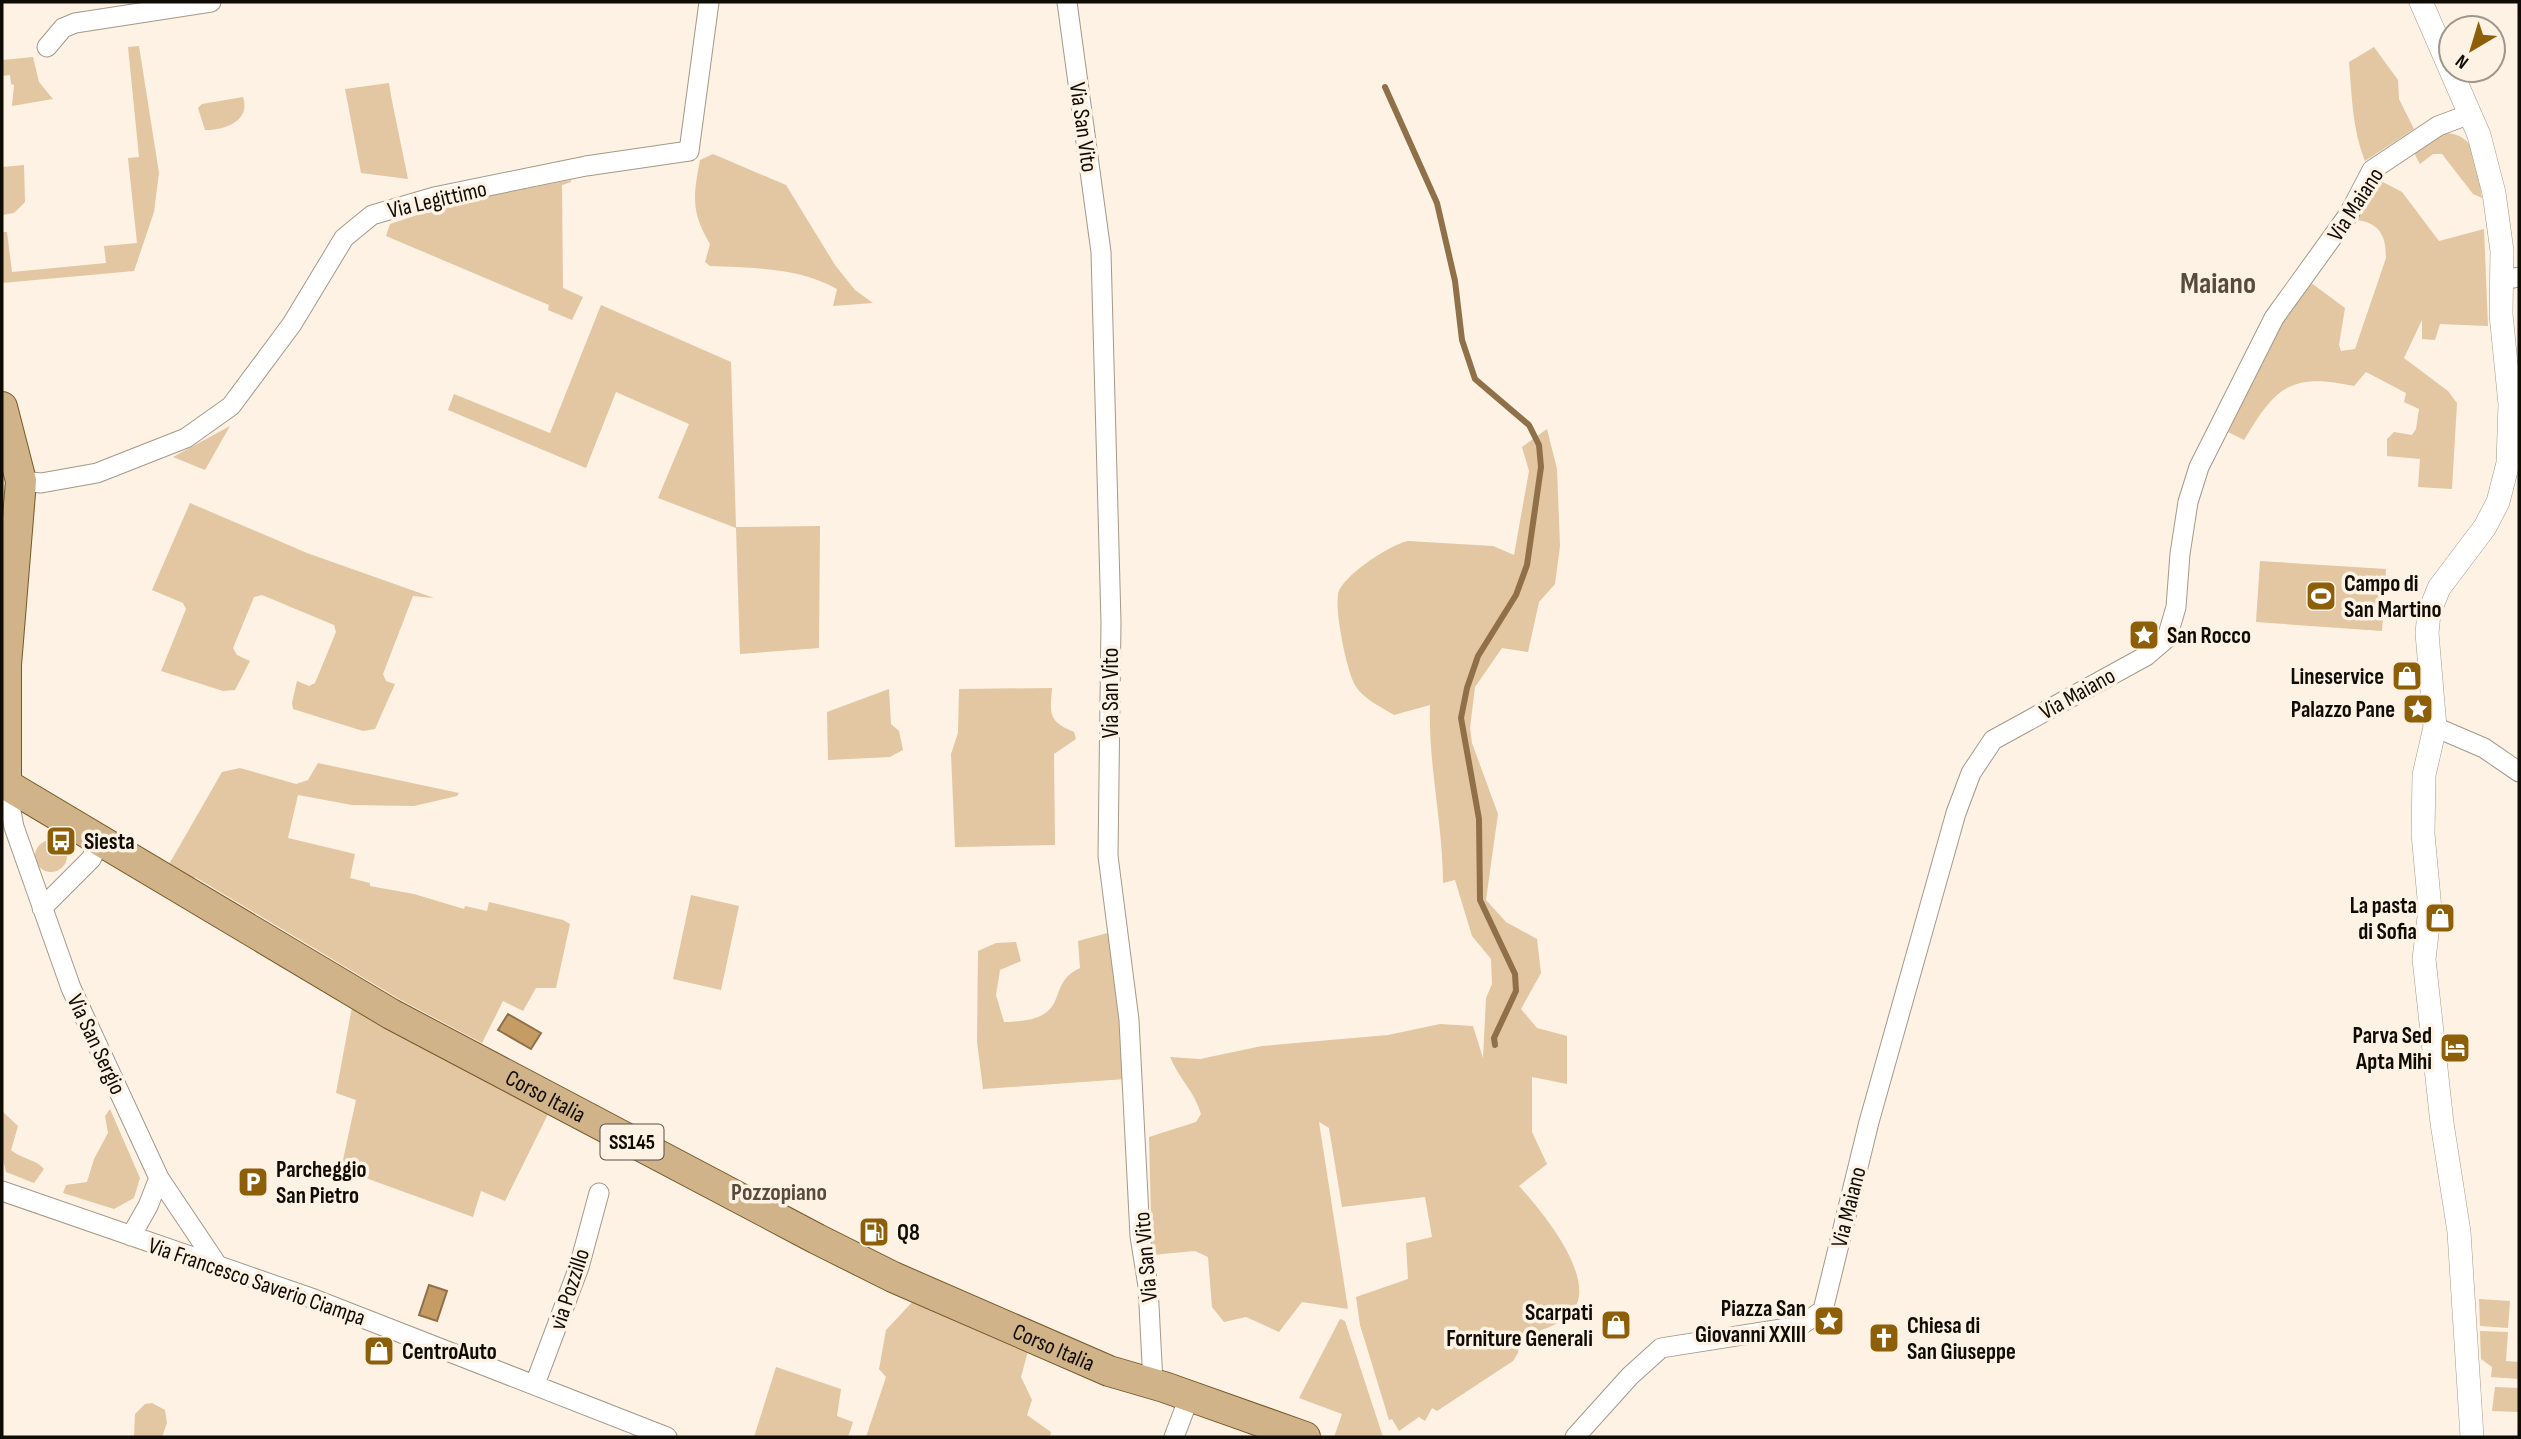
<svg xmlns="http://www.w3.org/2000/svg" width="2521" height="1439" viewBox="0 0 2521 1439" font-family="'Sofia Sans Condensed',sans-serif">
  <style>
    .green { fill: #e3c6a2 }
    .water { fill: #c69c65; stroke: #8f7048; stroke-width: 2 }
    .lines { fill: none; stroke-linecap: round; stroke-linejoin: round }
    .stream { stroke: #8f7048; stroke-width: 6 }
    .minor-casing { stroke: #a59887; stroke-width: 21 }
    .tertiary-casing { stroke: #a59887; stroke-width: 24 }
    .primary-casing { stroke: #785727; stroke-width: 32 }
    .minor { stroke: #fff; stroke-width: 19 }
    .tertiary { stroke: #fff; stroke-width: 23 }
    .primary { stroke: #d0b389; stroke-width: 30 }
    .labels { text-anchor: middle; stroke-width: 7; stroke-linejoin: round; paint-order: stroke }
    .shield { fill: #fdf2e3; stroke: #565048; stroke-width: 2 }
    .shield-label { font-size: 21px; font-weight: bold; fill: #0f0b05 }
    .street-label { font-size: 23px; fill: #0f0b05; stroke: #fdf2e3 }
    .poi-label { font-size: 23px; font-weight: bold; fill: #0f0b05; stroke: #fdf2e3; text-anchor: start }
    .neighbourhood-label { font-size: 24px; font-weight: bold; fill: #564b3c; stroke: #fdf2e3 }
    .district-label { font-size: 30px; font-weight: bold; fill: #564b3c; stroke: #fdf2e3 }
  </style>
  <rect width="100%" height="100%" fill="#fdf2e3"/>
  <path class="green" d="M139,46L159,173L154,212L134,271L2,283V232H7L12,272L106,263L104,246L137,243L128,158L139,157L128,47Z
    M2374,47L2398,80L2399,99L2414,129L2365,161C2352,129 2352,96 2349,62Z
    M33,57L39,82L53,99L12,106L14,85L11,84L10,75L2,76V60Z
    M389,83L391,96L408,179L361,173L345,89Z
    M243,97C251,121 225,130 205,130L198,108L202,104Z
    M2442,133C2480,132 2478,169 2482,198L2473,194L2442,154H2433L2420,164L2413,151Z
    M713,154L786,185L835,265L855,290L873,303L833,306L837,289C799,267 752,268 710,266L705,262L710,244C691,212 693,197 700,160Z
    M24,165L25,202L14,213L2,215V167Z
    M571,180V182L562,185L563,288L583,297L572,320L548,310L549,305L386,236L390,224L435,209V206Z
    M2379,180L2402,192L2439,241L2484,229L2488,326L2440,324L2435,340L2422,339V320L2404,358L2448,391L2457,403L2452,489L2418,487L2420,459L2387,456V439L2394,432L2412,435L2416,429L2419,409L2404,402L2406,393L2366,372L2354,386C2290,372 2275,388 2244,440L2228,432L2277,330L2310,282L2345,308L2339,345L2341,351L2355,349L2386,258C2386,236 2380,223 2357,220Z
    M601,305L731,362L736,527L820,526L819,648L740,654L736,528L658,498L689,424L616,392L586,468L448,410L454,394L550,433Z
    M230,426L205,470L173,457Z
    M1547,429L1557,469L1560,546L1555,584L1539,602L1528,652L1502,648L1475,687L1470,728L1472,743L1498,814L1486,900L1506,922L1537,939L1541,973L1521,1009L1537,1028L1567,1036V1084L1532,1077V1132L1547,1164L1519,1186C1540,1209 1600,1280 1572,1312C1560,1326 1537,1331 1520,1338L1518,1353L1513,1361L1437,1411L1432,1408L1425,1421L1419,1417L1399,1431L1392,1419L1389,1420L1360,1325L1356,1297L1408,1279L1406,1243L1432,1237L1425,1197L1342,1207L1329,1128L1319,1122L1348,1309L1302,1302L1279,1332L1246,1317L1224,1322L1212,1307L1208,1257L1195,1251L1152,1255L1149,1137L1196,1122L1201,1114C1195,1092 1179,1079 1170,1057L1200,1059L1262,1046L1388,1035L1440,1024L1473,1026L1483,1058L1486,998L1492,984L1491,959L1472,936L1455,880L1443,883C1443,823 1428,765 1430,705L1394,715C1380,706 1360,698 1353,681C1346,665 1335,613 1338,595C1340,577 1391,544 1408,541L1493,546L1514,555L1529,471L1522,447Z
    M190,503L307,553L434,598L413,596L383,674L386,681L395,684L375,729L363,731L293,709L292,703L297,681L309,686L315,683L336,632L334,625L262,595L254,597L233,648L237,655L250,661L235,690L223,691L161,671L186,609L183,603L152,590Z
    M2260,561L2386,569L2382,631L2256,622Z
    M1052,688C1050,714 1048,721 1074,732L1076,739L1054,754L1055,845L955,847L951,754L958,733L959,689Z
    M889,689L891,724L899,731L903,750L890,757L828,760L827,712Z
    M318,763L459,793L457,796L414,806L352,805L298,795L288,838L355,854L350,878L370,883V886L414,894L464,909L465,906L487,911L489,902L563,920L570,924L556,988H536L523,1011L503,1001L482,1043L399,999L195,877L192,881L168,866L222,772L240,768L296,784L308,780Z
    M35 856a16 16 0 1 1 32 0a16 16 0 1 1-32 0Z
    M691,895L739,906L721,990L673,979Z
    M1111,932L1125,1079L983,1089L977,1042L978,951L996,943L1016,942L1021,961L1000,970L996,995L1004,1022C1077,1021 1042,985 1080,968L1078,941Z
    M352,1007L548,1114L505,1201L481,1191L473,1217L341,1169L356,1100L336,1093Z
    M110,1109L140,1178L134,1198L114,1209L63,1193L66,1185L87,1182L94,1159L108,1133L105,1116Z
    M2,1111L18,1126L11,1150C21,1159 36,1159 44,1169L34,1183L6,1172L2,1155Z
    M915,1299L1028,1351L1021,1377L1032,1400L1027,1415L1051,1432L1050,1437H866L886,1377L879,1369L886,1330Z
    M2479,1299L2510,1301L2508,1328L2480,1326Z
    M1340,1319L1345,1321L1383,1437H1334L1342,1414L1299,1398Z
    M2480,1331L2508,1332L2506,1361L2519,1362V1379L2491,1377L2492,1367L2481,1359Z
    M776,1367L841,1389L837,1416L853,1422L848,1437H754Z
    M2495,1387L2519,1388V1412L2492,1411Z
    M152,1403L165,1410L167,1423L162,1437H134L135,1414L145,1404Z"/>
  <path class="water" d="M508,1014L541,1033L531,1049L498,1030Z
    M429,1285L447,1291L437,1321L419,1315Z"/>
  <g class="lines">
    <path class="stream" d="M1385,87L1437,203L1455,281L1462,340L1475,379L1529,425L1539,445L1541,467L1527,565L1516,595L1478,656L1467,688L1461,718L1479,819L1480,900L1515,974L1516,991L1494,1038L1495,1045"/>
    <g class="minor-casing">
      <path id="minor" d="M1067,2L1101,252L1111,622L1108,856L1129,1020L1140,1236L1148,1286L1153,1383
        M47,47L63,28L75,23L211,2
        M2503,280L2519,277
        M21,481L41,483L97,473L186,438L231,406L292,324L344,238L372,215L434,197L586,166L689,151L709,2
        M2435,727L2484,748L2519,772
        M6,785L14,827L71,988L159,1178L218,1266
        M42,908L91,859L100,842
        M2,1191L314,1299L667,1437
        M131,1236L148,1206L159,1178
        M535,1384L579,1267L599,1193
        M1174,1437L1190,1395
        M1575,1437L1630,1376L1661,1348L1800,1326L1823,1310L1869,1122L1956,813L1971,773L1993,740L2146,656L2167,638L2176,607L2180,554L2188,502L2199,467L2274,318L2349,214L2372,170L2438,126L2470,114"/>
    </g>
    <g class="tertiary-casing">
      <path id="tertiary" d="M2421,2L2479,135L2494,193L2502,251L2501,314L2510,404L2508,463L2498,502L2485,527L2439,588L2429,613L2427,633L2435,727L2424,775L2423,834L2430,909L2424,959L2442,1123L2459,1232L2472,1437"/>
    </g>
    <g class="primary-casing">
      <g id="primary">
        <path d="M2,407L21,481L6,665V785"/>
        <path id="s1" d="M2,782L391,1014L817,1239L893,1277L1109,1371L1164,1387L1305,1437"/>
      </g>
    </g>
    <use href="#minor" class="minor"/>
    <use href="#tertiary" class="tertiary"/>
    <use href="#primary" class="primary"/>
  </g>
  <defs>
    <g id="stadium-square" transform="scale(1.575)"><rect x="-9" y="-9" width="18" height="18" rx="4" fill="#8e5f09" stroke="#fdf2e3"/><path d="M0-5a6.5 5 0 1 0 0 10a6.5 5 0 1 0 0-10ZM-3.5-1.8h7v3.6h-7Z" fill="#fff"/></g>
    <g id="sight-square" transform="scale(1.575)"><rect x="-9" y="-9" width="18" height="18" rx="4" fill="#8e5f09" stroke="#fdf2e3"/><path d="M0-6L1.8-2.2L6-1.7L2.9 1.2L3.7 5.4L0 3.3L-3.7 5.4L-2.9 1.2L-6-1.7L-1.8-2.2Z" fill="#fff"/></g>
    <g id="shop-square" transform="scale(1.575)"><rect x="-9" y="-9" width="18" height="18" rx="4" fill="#8e5f09" stroke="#fdf2e3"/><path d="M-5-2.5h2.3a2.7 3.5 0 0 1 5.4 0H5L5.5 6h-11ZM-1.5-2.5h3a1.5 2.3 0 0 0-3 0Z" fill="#fff"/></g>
    <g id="bus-square" transform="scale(1.575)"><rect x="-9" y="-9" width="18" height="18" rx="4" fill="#8e5f09" stroke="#fdf2e3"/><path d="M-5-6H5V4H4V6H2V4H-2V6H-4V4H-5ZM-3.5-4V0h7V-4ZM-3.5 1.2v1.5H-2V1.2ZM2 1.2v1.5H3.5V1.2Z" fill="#fff"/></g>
    <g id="hotel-square" transform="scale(1.575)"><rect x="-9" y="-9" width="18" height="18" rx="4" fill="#8e5f09" stroke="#fdf2e3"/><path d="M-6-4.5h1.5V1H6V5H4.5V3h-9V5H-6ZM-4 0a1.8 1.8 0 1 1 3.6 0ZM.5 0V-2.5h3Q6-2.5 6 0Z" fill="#fff"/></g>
    <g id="parking-square" transform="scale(1.575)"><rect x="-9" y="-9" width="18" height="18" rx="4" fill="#8e5f09" stroke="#fdf2e3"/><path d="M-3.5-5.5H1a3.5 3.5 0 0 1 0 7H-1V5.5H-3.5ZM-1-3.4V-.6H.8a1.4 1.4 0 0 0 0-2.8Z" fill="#fff"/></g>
    <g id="fuel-square" transform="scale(1.575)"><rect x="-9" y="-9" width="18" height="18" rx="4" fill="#8e5f09" stroke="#fdf2e3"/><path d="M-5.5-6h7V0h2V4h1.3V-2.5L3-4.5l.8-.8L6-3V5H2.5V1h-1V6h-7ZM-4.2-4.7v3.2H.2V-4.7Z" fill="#fff"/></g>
    <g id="church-square" transform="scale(1.575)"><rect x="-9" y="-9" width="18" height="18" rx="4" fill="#8e5f09" stroke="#fdf2e3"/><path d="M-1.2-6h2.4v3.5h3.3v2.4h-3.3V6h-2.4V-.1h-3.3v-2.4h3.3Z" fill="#fff"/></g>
  </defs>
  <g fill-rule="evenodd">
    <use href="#stadium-square" x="2321" y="596"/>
    <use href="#sight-square" x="2144" y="635"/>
    <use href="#shop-square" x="2407" y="676"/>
    <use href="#sight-square" x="2418" y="709"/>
    <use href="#bus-square" x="61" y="841"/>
    <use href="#shop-square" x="2440" y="918"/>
    <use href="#hotel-square" x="2455" y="1048"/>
    <use href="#parking-square" x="253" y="1182"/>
    <use href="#fuel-square" x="874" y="1232"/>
    <use href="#sight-square" x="1829" y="1321"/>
    <use href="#shop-square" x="1616" y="1325"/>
    <use href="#church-square" x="1884" y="1338"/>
    <use href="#shop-square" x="379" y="1351"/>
  </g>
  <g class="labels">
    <rect class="shield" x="600.5" y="1124.5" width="63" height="35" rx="5"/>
    <g class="shield-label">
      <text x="632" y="1149">SS145</text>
    </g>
    <g class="street-label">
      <text transform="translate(1084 127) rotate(82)" y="8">Via San Vito</text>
      <text transform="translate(437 199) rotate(-13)" y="8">Via Legittimo</text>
      <text transform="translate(2355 204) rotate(-57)" y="8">Via Maiano</text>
      <text transform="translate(1110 693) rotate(-90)" y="8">Via San Vito</text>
      <text transform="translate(2077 693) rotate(-29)" y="8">Via Maiano</text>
      <text transform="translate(97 1044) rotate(65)" y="8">Via San Sergio</text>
      <text dy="8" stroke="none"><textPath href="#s1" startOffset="628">Corso Italia</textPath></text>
      <text transform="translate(1848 1207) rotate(-76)" y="8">Via Maiano</text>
      <text transform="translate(1145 1257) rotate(-95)" y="8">Via San Vito</text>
      <text transform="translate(257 1281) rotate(19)" y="8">Via Francesco Saverio Ciampa</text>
      <text transform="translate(569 1289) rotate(-72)" y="8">via Pozzillo</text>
      <text dy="8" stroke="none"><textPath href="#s1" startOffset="1195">Corso Italia</textPath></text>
    </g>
    <g class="poi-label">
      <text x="2344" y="591">Campo di<tspan x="2344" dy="26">San Martino</tspan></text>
      <text x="2167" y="643">San Rocco</text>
      <text x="2384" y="684" text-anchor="end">Lineservice</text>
      <text x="2395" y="717" text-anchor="end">Palazzo Pane</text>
      <text x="84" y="849">Siesta</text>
      <text x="2417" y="913" text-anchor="end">La pasta<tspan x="2417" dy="26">di Sofia</tspan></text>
      <text x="2432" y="1043" text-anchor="end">Parva Sed<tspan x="2432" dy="26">Apta Mihi</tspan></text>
      <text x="276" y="1177">Parcheggio<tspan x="276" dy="26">San Pietro</tspan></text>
      <text x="897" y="1240">Q8</text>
      <text x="1806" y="1316" text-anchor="end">Piazza San<tspan x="1806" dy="26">Giovanni XXIII</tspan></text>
      <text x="1593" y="1320" text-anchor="end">Scarpati<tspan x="1593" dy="26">Forniture Generali</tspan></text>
      <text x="1907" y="1333">Chiesa di<tspan x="1907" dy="26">San Giuseppe</tspan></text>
      <text x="402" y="1359">CentroAuto</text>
    </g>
    <g class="neighbourhood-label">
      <text x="779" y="1200">Pozzopiano</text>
    </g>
    <g class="district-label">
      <text x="2218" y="293">Maiano</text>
    </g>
  </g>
  <rect width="2521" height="1439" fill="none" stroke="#0f0b05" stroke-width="7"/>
  <g transform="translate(2472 49) rotate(218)"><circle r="33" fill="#fdf2e3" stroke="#9e968a" stroke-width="2"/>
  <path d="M0-5L12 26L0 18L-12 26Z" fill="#8e5f09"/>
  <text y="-10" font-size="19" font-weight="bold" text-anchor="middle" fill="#0f0b05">N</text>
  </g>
</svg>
